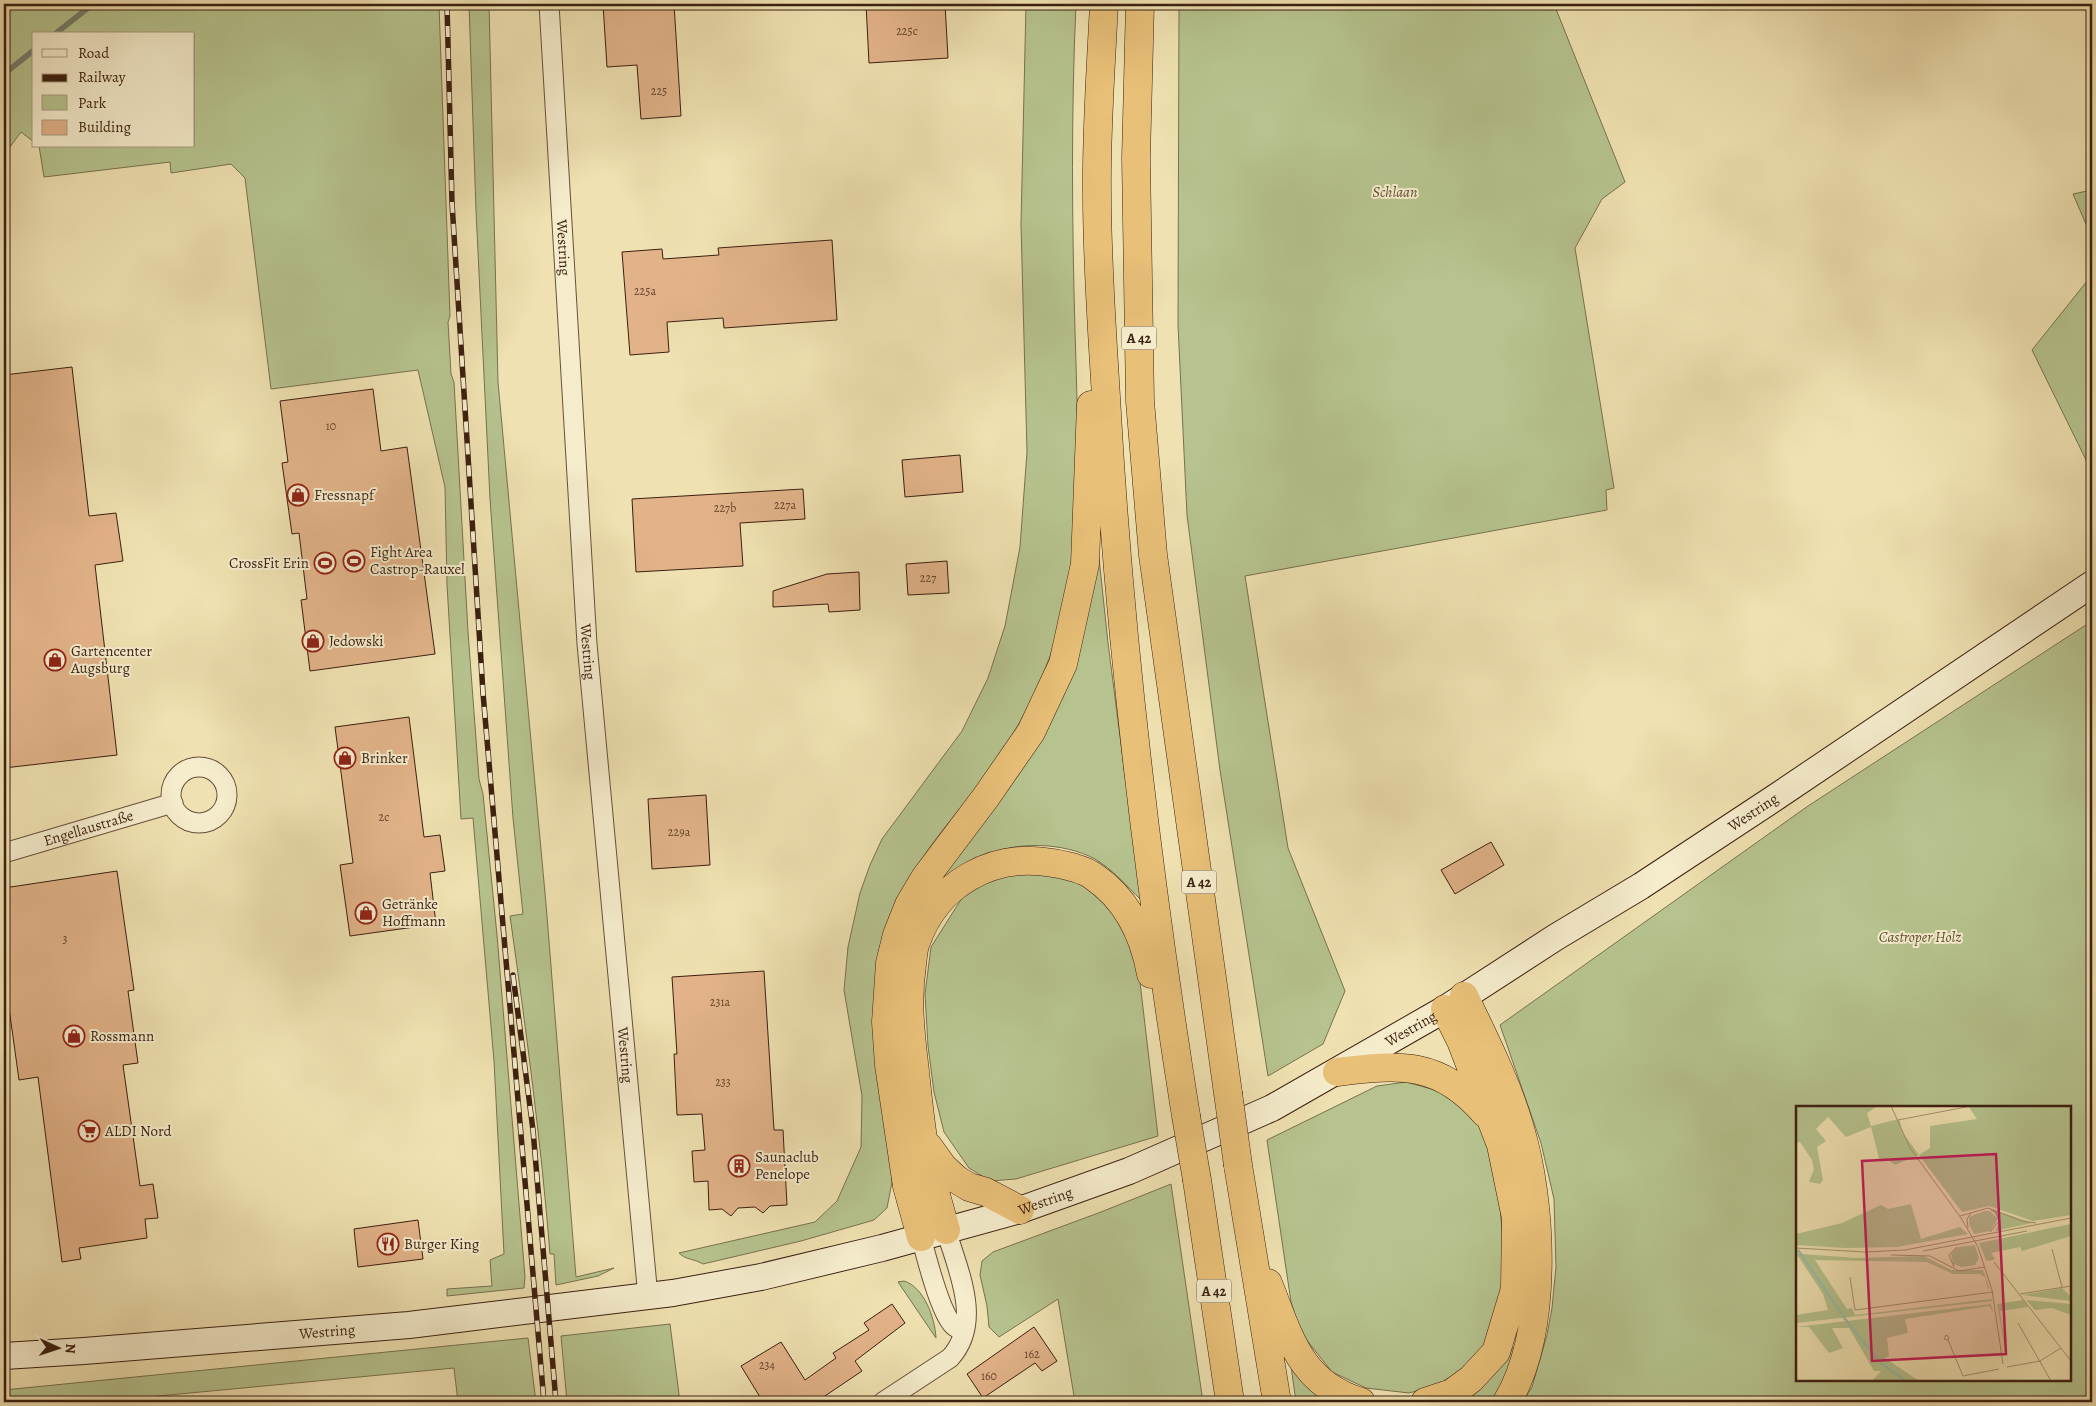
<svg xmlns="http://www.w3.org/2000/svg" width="2096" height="1406" viewBox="0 0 2096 1406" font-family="Alegreya,serif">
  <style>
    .green { fill: #b6c38e; stroke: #787150; fill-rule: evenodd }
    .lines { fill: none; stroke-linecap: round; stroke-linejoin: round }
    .stream { stroke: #747e6c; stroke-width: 5.5 }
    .building { fill: #e2b389; stroke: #3b1f11 }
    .minor-casing { stroke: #685039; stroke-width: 21 }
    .secondary-casing { stroke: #3b1f11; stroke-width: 28 }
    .motorway-casing { stroke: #3b1f11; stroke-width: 29 }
    .minor { stroke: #f5eccc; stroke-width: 19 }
    .secondary { stroke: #f5eccc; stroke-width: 26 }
    .motorway { stroke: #e8c078; stroke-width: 28 }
    .rail-casing { stroke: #3b1f11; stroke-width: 5.5 }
    .rail { stroke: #f5eccc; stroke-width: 4; stroke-dasharray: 11; stroke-linecap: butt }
    .motorway-bridge-casing { stroke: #3b1f11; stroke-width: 29; stroke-linecap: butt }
    .motorway-bridge { stroke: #e8c078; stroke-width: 28 }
    .labels { text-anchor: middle; stroke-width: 4; stroke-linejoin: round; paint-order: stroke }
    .number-label { font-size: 12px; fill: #65442f }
    .shield { fill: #f5eccc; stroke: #735c49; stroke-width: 1 }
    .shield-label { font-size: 14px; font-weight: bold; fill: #3b1f11 }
    .park-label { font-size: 15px; font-style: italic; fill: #605036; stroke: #f5eccc }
    .street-label { font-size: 15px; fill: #3b1f11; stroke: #f5eccc }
    .poi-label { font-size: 15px; fill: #3b1f11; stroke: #f5eccc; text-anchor: start }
    .inset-river { fill: none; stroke: #9abea8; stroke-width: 2.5 }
    .inset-road { fill: none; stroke: #a79371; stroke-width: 1 }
    .view { fill: #c2185b; fill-opacity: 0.15; stroke: #c2185b; stroke-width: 2.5 }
    .inset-edge { fill: none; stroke: #3b1f11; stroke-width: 2.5 }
  </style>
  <rect width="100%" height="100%" fill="#efe1b1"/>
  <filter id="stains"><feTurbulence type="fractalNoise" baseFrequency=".004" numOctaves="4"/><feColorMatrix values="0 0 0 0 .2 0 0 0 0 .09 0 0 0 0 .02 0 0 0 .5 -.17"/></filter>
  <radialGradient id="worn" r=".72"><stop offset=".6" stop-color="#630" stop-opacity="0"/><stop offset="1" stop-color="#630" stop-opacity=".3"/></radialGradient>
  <path class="green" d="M4,4H439L450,316L448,322L451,374L454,382L468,632L479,779L483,794L497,935L525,1277L524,1288L447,1296V1289L492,1286L490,1260L504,1254L494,1061L473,818L461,819L447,585L445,487L418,370L271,389L245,178L231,164L171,173L170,162L44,177L39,146H194V34H34V142L21,132L4,155Z
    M469,4H489L498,382L546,904L576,1277L614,1268L598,1276L556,1285L554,1254H550C541,1141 526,1029 510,916L523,914L513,818L490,499L476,211Z
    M1026,4H1076C1071,113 1072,222 1075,331C1078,437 1085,555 1050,656C1038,690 1020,724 1000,755C952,825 899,868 878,955L892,1182L887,1208L874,1220L801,1241L703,1264C695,1259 686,1260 679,1253L815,1222L837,1201L861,1147L862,1096L844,990L848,947L860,893L870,865L882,839L962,731L988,678L1005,626L1020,547L1027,452L1021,224Z
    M1179,4H1554L1625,182L1602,199L1575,248L1614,488L1606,490L1607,510L1245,576L1288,848L1345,991L1323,1044L1268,1076L1220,770L1187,515L1178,325Z
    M2092,190V238L2073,194Z
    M2092,275V472L2032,350Z
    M1099,558L1108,643L1141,900C1127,886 1112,869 1095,859C1063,842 1016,841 983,856C963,865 944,880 925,892L1089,606Z
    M2092,621V1402H1523L1532,1387L1547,1335L1552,1308L1556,1267L1554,1199L1541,1143L1500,1025L1808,806ZM1797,1107H2070V1380H1797Z
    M1022,868L1076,880L1098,895L1120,920L1138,965L1158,1136L1016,1179L990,1181L969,1168L944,1132L934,1092L928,1046L925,994L931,947L962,898L999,875Z
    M1406,1082L1453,1095L1480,1123L1498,1181L1504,1256L1499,1318L1483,1353L1458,1373L1432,1387L1409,1393L1366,1388L1332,1372L1301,1333L1291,1302L1267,1140L1377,1086Z
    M1171,1184L1203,1402H1075L1058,1299L999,1337L989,1327L987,1306L980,1275L982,1261L993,1252L1101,1212Z
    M904,1281C924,1287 935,1318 936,1338L898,1282Z
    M670,1324L680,1402H567L561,1336Z
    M528,1338L536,1402H458L454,1368L95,1402H4V1390Z
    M1519,1341L1498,1402H1456L1482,1386Z
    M1290,1359L1337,1402H1296Z"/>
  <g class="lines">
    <path class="stream" d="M55,34L93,4
      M4,74L34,50"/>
  </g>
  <path class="building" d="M603,4H674L681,116L641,119L637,65L607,67Z
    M866,4H945L948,58L869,63Z
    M832,240L837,320L724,328L723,318L667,322L669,352L630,355L622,252L662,249L663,259L719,255L718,248Z
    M72,367L89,516L116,513L123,561L95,565L117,755L4,768V375Z
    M373,389L381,451L407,447L435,654L310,671L301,600L307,599L299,533L292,534L282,463L288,462L280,401Z
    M960,455L963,492L905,497L902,460Z
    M803,489L805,519L740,523L743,566L636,572L632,499Z
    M947,561L949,593L908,595L906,564Z
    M859,572L860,610L829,612L828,604L773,607V591L827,574Z
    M409,717L424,837L440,835L445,871L430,873L436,924L350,936L340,865L353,863L335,727Z
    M706,795L710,865L652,869L648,799Z
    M1491,842L1504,865L1455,894L1441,870Z
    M117,871L134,990L128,991L138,1063L123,1065L140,1186L153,1184L158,1218L145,1219L147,1238L79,1248L81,1259L62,1262L38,1077L19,1080L9,1008L4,1009V888Z
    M764,971L774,1130H783L787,1205L770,1206L763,1213L755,1207L738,1208L731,1216L722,1209L709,1210L708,1181L694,1182L692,1151L705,1150L702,1114L677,1115L674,1054H677L672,977Z
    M418,1220L423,1259L358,1267L354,1229Z
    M892,1304L905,1323L855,1361L862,1371L816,1402H763L741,1366L781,1342L805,1380L836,1358L833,1353L869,1330L864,1323Z
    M1034,1327L1057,1361L1042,1371L1035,1363L983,1398L967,1374Z"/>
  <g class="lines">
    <g class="minor-casing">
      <g id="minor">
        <path id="s1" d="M549,4L587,644L648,1297"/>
        <circle cx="199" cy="795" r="28"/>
        <path id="s2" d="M4,853L173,803"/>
        <path d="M921,1237C926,1256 940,1312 953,1325C955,1328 960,1329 963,1331"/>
        <path d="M883,1402L950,1358C983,1322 958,1271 946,1230"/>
      </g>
    </g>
    <g class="secondary-casing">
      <g id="secondary">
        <path id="s3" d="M4,1356L84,1351L409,1325L673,1293L761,1277L882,1248L1020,1210L1129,1171L1272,1108L1445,1009L1556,937L1641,886L1776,797L2092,584"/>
      </g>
    </g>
    <g class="motorway-casing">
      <path id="motorway" d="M1104,4C1101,67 1096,131 1097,195C1097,262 1102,329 1106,397C1119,638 1148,878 1186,1116
        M1140,4L1136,158L1140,401L1153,555L1228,1093
        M1464,996C1484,1038 1506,1081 1519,1125C1543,1203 1549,1331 1507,1402
        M1337,1072C1401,1064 1440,1061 1485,1113
        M928,1146L943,1167L956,1179L969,1187L986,1192L1020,1210
        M1238,1165L1277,1402
        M1197,1180L1230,1402
        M946,1230C937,1200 928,1169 923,1138C919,1113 917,1088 914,1063C910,1030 907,998 912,965C913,958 913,949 916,942C937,883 993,852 1053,863C1065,865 1083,869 1093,876C1127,899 1144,935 1151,974
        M921,1237L907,1186L889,1065L886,1022L890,963L897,935L909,905L925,878L986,797L1031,732L1063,664L1085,564L1091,405
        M1268,1283C1289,1336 1300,1384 1361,1402
        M1425,1402L1452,1393L1471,1379L1496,1352L1515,1289L1516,1218L1501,1145L1461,1041L1445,1009"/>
    </g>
    <use href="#minor" class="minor"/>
    <use href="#secondary" class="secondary"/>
    <use href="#motorway" class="motorway"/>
    <g class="rail-casing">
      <path id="rail" d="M447,4L452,203L483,693L544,1402
        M513,975L533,1130L556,1402"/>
    </g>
    <use href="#rail" class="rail"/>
    <g class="motorway-bridge-casing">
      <path id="motorway-bridge" d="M1228,1093L1238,1165
        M1186,1116L1197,1180"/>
    </g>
    <use href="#motorway-bridge" class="motorway-bridge"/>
  </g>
  <defs>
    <g id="shop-ring" transform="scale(1.125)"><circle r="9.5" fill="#f5eccc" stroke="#8f2418" stroke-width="1.5"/><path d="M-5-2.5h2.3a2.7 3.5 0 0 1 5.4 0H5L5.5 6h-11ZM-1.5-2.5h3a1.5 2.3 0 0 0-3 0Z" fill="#8f2418"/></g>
    <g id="stadium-ring" transform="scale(1.125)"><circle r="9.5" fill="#f5eccc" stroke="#8f2418" stroke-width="1.5"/><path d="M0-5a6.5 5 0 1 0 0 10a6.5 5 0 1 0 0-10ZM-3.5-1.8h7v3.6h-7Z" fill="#8f2418"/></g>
    <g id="supermarket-ring" transform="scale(1.125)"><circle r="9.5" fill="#f5eccc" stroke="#8f2418" stroke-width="1.5"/><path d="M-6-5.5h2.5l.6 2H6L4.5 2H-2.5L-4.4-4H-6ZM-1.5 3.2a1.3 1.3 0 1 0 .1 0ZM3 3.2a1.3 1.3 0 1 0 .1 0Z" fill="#8f2418"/></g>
    <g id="building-ring" transform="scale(1.125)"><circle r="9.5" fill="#f5eccc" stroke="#8f2418" stroke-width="1.5"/><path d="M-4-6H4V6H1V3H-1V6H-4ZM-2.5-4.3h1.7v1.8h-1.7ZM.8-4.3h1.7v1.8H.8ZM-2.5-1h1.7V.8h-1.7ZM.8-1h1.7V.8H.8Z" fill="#8f2418"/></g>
    <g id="restaurant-ring" transform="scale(1.125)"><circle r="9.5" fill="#f5eccc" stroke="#8f2418" stroke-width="1.5"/><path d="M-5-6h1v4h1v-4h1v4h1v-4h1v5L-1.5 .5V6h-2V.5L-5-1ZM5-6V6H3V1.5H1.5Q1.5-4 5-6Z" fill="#8f2418"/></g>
  </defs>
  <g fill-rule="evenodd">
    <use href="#shop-ring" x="298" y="495"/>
    <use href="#stadium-ring" x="354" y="561"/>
    <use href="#stadium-ring" x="325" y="563"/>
    <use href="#shop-ring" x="313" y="641"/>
    <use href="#shop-ring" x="55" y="660"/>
    <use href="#shop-ring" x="345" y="758"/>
    <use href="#shop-ring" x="366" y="913"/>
    <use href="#shop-ring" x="74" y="1036"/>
    <use href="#supermarket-ring" x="89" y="1131"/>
    <use href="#building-ring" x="739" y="1166"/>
    <use href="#restaurant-ring" x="388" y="1244"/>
  </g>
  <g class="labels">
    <g class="number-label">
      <text x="907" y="35">225c</text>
      <text x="659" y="95">225</text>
      <text x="645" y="295">225a</text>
      <text x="331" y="430">10</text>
      <text x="785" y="509">227a</text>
      <text x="725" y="512">227b</text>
      <text x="928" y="582">227</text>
      <text x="384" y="821">2c</text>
      <text x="679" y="836">229a</text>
      <text x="65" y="943">3</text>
      <text x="720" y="1006">231a</text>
      <text x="723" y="1086">233</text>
      <text x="1032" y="1358">162</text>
      <text x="767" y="1369">234</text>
      <text x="989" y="1380">160</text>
    </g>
    <g class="shield">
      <rect x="1121.5" y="326.5" width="35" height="23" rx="4"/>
      <rect x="1181.5" y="870.5" width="35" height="23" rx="4"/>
      <rect x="1196.5" y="1279.5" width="35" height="23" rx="4"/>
    </g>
    <g class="shield-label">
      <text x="1139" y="343">A 42</text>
      <text x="1199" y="887">A 42</text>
      <text x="1214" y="1296">A 42</text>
    </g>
    <g class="park-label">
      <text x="1395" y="197">Schlaan</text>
      <text x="1920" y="942">Castroper Holz</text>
    </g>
    <g class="street-label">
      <text dy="5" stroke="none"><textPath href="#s1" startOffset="244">Westring</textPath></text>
      <text dy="5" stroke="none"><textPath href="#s1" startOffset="649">Westring</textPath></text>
      <text dy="5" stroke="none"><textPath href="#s3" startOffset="1866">Westring</textPath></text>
      <text dy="5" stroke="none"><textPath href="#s2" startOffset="88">Engellaustraße</textPath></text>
      <text dy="5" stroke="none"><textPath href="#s3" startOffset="1461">Westring</textPath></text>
      <text dy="5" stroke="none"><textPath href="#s1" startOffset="1054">Westring</textPath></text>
      <text dy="5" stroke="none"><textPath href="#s3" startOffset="1056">Westring</textPath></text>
      <text dy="5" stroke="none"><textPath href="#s3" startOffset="324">Westring</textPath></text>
    </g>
    <g class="poi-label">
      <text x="314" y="500">Fressnapf</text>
      <text x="370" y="557">Fight Area<tspan x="370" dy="17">Castrop-Rauxel</tspan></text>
      <text x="309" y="568" text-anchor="end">CrossFit Erin</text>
      <text x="329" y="646">Jedowski</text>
      <text x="71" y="656">Gartencenter<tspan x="71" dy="17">Augsburg</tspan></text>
      <text x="361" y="763">Brinker</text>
      <text x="382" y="909">Getränke<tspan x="382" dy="17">Hoffmann</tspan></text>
      <text x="90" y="1041">Rossmann</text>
      <text x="105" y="1136">ALDI Nord</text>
      <text x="755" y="1162">Saunaclub<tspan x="755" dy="17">Penelope</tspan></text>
      <text x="404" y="1249">Burger King</text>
    </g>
  </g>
  <g transform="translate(1796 1106)">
    <rect width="275" height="275" fill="#efe1b1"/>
    <path d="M0,0H82L71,7L75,20L103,13L107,27L123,49L134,42V20L181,13L172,0H275V109L237,115L193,100L166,106L123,49L99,59L91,53L84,56L75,21L50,31L32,11L20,23L30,35L21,41L27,74L24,78L13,76L18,63L16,54L4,36L0,37ZM115,98L125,133L164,121L172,128L101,141L49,142L0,139V128L46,117L85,99L92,103ZM196,103L236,117L199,125L204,116ZM188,105H194L202,113L194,125L178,128L173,118V111ZM275,118V130L226,145L224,141L195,147L199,153L194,155L190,154L183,137ZM179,139L183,152L179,159L166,161L157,158L155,148L162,141ZM0,147L5,148L12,159L6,148L59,152L128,150L155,164H187L193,181L192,184L189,171L184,168H157L131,156L19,154L51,203L56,202L59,209L195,193L194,190L196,195L0,217V209L32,204L27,188ZM266,182L275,191V195L227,189ZM227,194L232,201L204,205L212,258L201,198ZM230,194L275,198V209L256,202L239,204ZM195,198L197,206L193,200L109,213L112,227L91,232L93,250L89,252L123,275H76L85,265H78L53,222H36L47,242L33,247L13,221H0Z" fill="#b6c38e"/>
    <path class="inset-river" d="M2,144L52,217L86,258L110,275"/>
    <path class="inset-road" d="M95,0L114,42L165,112L182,141L196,184L207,258M102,14L175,0M164,110L192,102L226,115L240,117M172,122L171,113L175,107M194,126L203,115L200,107L195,104M0,142L69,146L109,144L275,112M256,143L266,181M127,145L231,125M95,149L134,150L163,165L189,161M198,156L275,255M158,161L153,149L161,141M54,171L59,204L197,186M224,188L275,180M222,217L255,275M152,234L148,233L150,229L153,231L152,234L167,270L203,263M211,261L244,255L265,242"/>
    <path class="view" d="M200,48L210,248L76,255L66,55Z"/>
    <rect width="275" height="275" class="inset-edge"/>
  </g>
  <rect width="2096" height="1406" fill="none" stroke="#efe1b1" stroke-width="20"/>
  <rect x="5" y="5" width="2086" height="1396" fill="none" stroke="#3b1f11" stroke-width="2.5"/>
  <rect x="10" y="10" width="2076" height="1386" fill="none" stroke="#3b1f11"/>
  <rect x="32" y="32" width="162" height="115" fill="#f5eccc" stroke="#ab9a81"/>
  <rect x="42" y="49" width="25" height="8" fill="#f5eccc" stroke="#ab9a81"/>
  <text x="78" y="58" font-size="15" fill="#3b1f11">Road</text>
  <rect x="42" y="74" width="25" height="8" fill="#3b1f11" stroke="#ab9a81"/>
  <text x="78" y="82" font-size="15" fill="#3b1f11">Railway</text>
  <rect x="42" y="95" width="25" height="15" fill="#b6c38e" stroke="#ab9a81"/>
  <text x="78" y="108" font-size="15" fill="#3b1f11">Park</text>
  <rect x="42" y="120" width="25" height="15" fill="#e2b389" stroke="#ab9a81"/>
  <text x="78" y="132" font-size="15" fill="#3b1f11">Building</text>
  <g transform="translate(58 1348) rotate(93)" stroke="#f5eccc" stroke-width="4" paint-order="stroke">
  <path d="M0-4L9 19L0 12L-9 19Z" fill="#3b1f11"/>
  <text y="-8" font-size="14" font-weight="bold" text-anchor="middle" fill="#3b1f11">N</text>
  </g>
  <rect width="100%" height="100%" filter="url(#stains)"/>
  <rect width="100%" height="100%" fill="url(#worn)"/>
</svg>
